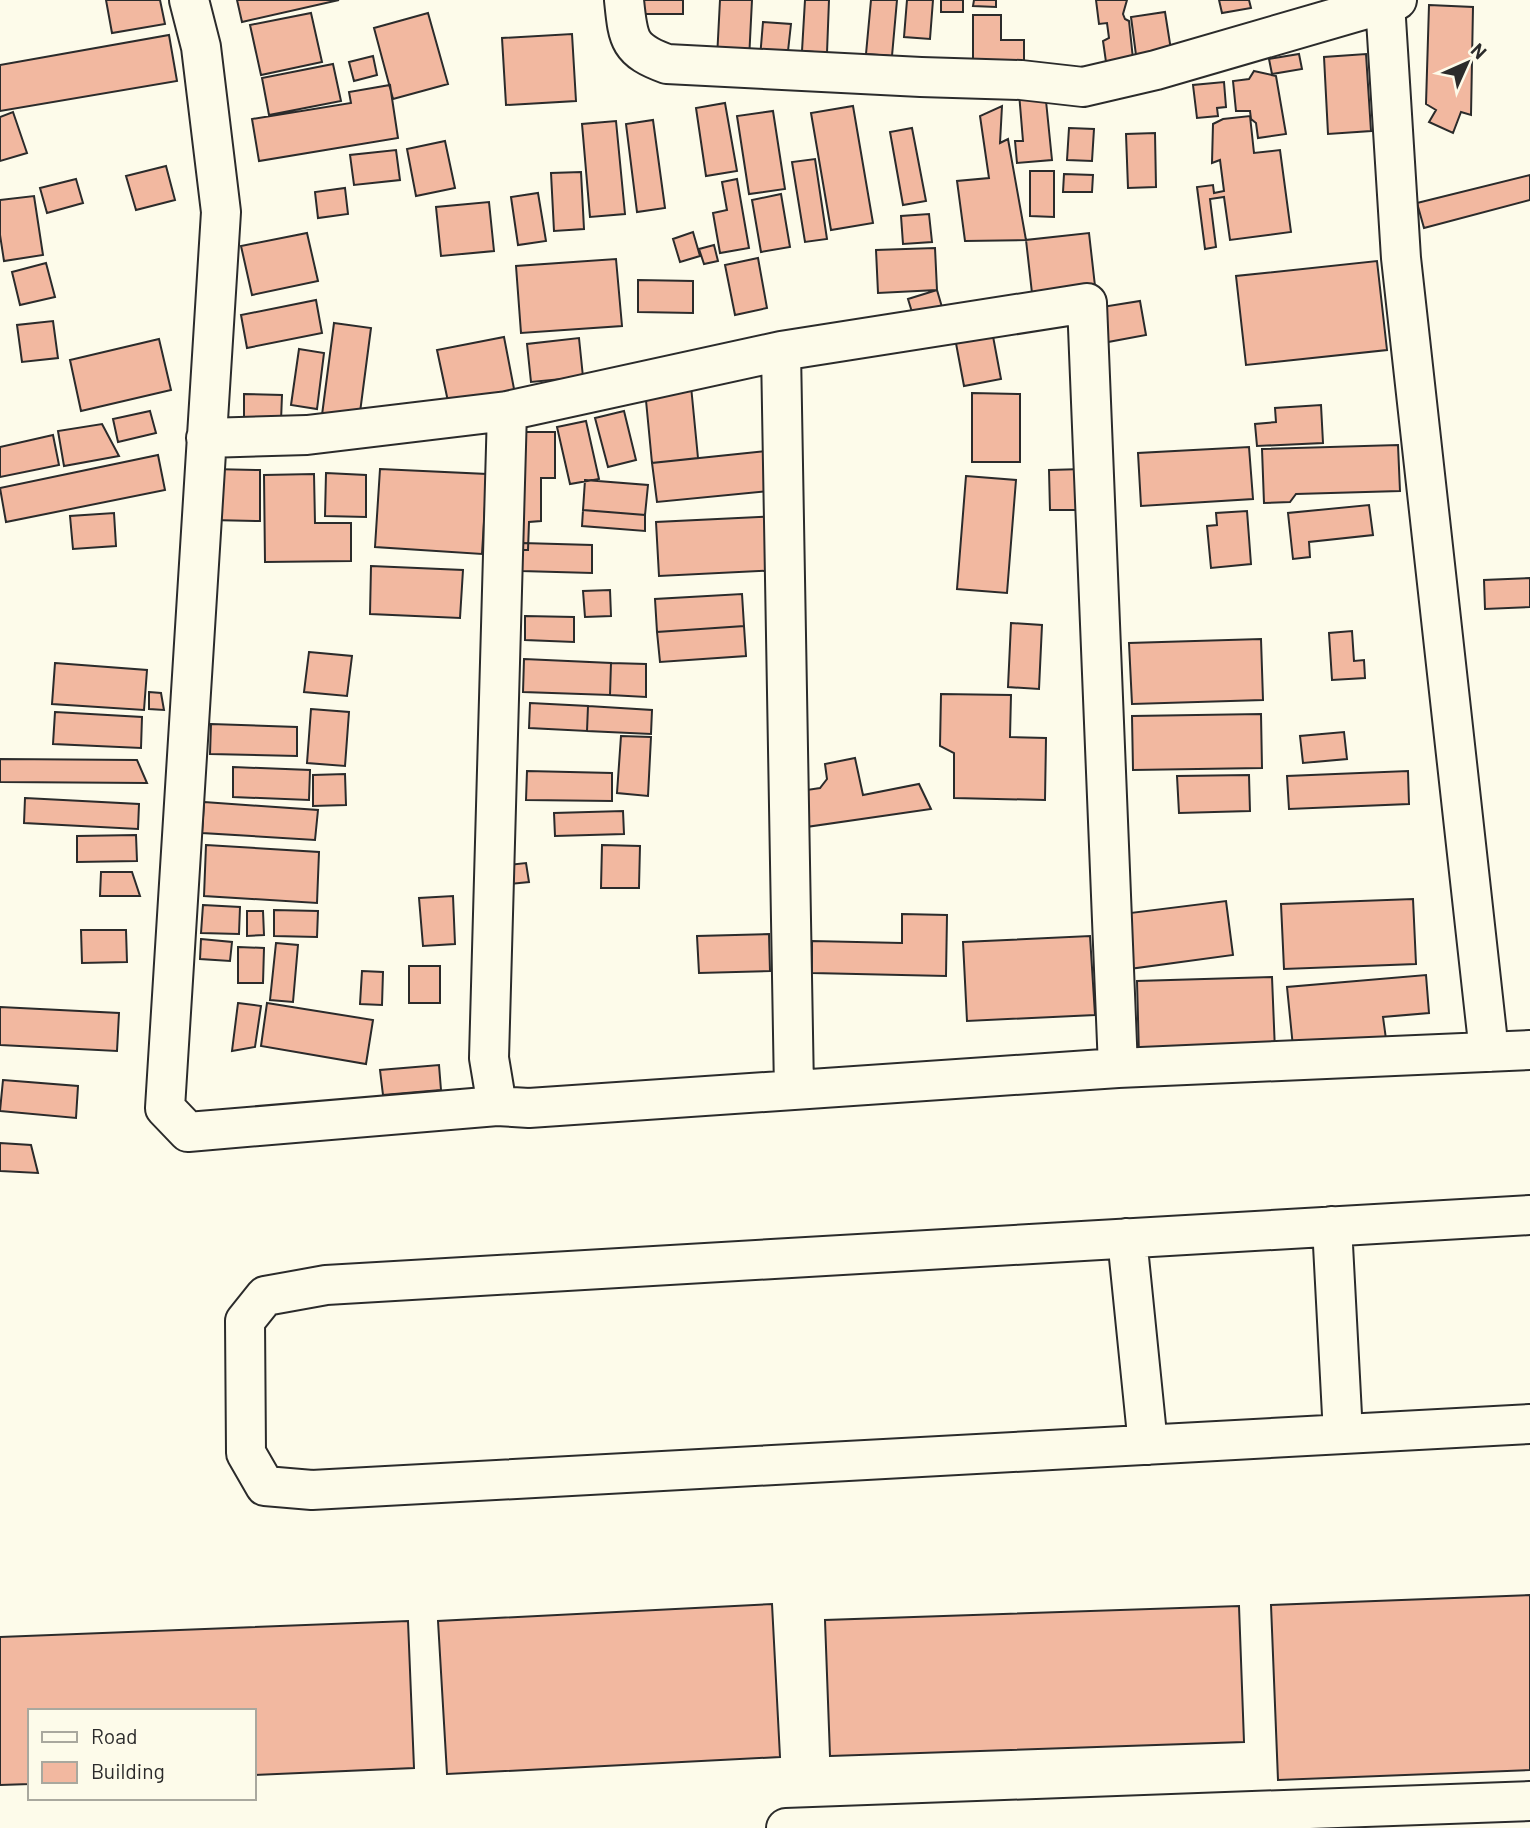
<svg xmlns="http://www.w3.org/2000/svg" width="1530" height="1828" viewBox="0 0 1530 1828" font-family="Barlow,sans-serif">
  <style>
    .building { fill: #f2b8a0; stroke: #2b2b2b; stroke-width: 2 }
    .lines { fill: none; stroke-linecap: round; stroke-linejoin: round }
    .minor-casing { stroke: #2b2b2b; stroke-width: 42 }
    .minor { stroke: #fdfbea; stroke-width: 38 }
  </style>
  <rect width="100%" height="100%" fill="#fdfbea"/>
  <path class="building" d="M106,0H160L165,24L112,33Z
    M237,0H339L242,22Z
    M638,0H683V14H638Z
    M720,0H752L749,60L717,58Z
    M805,0H829L827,53L802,51Z
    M871,0H897L892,56L866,54Z
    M907,0H933L930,39L904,37Z
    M941,0H963V12H941Z
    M974,0H996V7L973,6Z
    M1096,0H1127L1123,14L1125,19L1129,21L1133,59L1106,62L1103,41L1109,38L1107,23L1099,24Z
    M1219,0H1249L1251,8L1222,13Z
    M1429,5L1473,7L1471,115L1461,112L1453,133L1429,122L1436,110L1426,104Z
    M1165,12L1171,50L1136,55L1131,17Z
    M311,13L322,62L261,75L250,25Z
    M428,13L448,84L393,99L374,28Z
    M973,15H1001V40H1024V62L973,61Z
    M763,22L791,24L787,60L760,58Z
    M572,34L576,101L506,105L502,38Z
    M169,35L177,81L0,111V65Z
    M1299,54L1302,69L1272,74L1269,59Z
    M1366,54L1371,131L1328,134L1324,57Z
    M373,56L377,75L354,81L349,62Z
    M333,64L341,101L269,115L262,78Z
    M1254,71L1276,76L1286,134L1258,138L1256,123L1251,119L1250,111H1236L1233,81L1249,79Z
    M1224,82L1226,107L1217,108L1218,116L1197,118L1193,85Z
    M390,85L398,138L259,161L252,119L351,103L349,92Z
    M1045,91L1052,160L1017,163L1015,141H1023L1019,93Z
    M725,103L737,171L706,176L696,108Z
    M853,106L873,223L831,230L811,113Z
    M1002,106L1000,143L1008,139L1026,240L965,241L957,181L989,178L980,116Z
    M773,111L785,189L749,194L737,116Z
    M13,112L27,153L0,161V117Z
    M1250,116L1254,153L1280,150L1291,232L1230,240L1224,197L1210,199L1216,247L1205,249L1197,187L1213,185L1214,193L1224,191L1220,160L1212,163L1213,124L1223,119Z
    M653,120L665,208L637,212L626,124Z
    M616,121L625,214L590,217L582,124Z
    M912,128L926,201L903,205L890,132Z
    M1069,128L1094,129L1092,161L1067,160Z
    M1155,133L1156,187L1128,188L1126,134Z
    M445,141L455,188L416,196L407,149Z
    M396,150L400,180L354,185L350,155Z
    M815,159L827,239L805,242L792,162Z
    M166,166L175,200L136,210L126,176Z
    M1030,171H1054V217L1030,216Z
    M581,172L584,229L554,231L551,173Z
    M1064,174L1093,175L1092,192H1063Z
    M1530,175V200L1424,228L1417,203Z
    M76,179L83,203L47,213L40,188Z
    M737,179L749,248L720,253L713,213L727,210L722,182Z
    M345,188L348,214L318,218L315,192Z
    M538,193L546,241L518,245L511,197Z
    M781,194L790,247L761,252L752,200Z
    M34,196L43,255L4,261L0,235V200Z
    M489,202L494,251L441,256L436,207Z
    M929,214L932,242L903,244L901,216Z
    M693,232L700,256L680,262L673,239Z
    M307,233L318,281L252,295L241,246Z
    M1089,233L1095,286L1032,293L1026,240Z
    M714,245L718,261L704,264L699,249Z
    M935,248L937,290L878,293L876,250Z
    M758,258L767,308L735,315L725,265Z
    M616,259L622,326L521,333L516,266Z
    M1377,261L1387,350L1246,365L1236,276Z
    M46,263L55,297L20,305L12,272Z
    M638,280L693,281V313L638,312Z
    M937,290L944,314L915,322L908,299Z
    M316,300L322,333L247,348L241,315Z
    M1140,301L1146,335L1108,342L1102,307Z
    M53,321L58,358L22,362L17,325Z
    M334,323L371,328L359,420L322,415Z
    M992,331L1001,379L964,386L955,338Z
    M504,337L515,394L449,406L437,350Z
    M579,338L583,377L531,382L527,344Z
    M159,339L171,390L81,411L70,360Z
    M299,349L324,353L317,409L291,405Z
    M691,386L698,458L652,463L645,390Z
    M972,393L1020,394V462H972Z
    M244,394L282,395L281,421L244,420Z
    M1321,405L1323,443L1257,446L1255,424L1276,422L1275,408Z
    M150,411L156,433L118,442L113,419Z
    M624,411L636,460L608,467L595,418Z
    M586,421L599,479L570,484L557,427Z
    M102,424L119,456L64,466L58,431Z
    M526,432H555V478H541V521L529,522L528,550H517V468Z
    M53,435L59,465L0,477V447Z
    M1398,445L1400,491L1296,494L1290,502L1264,503L1262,449Z
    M1249,447L1253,499L1141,506L1138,453Z
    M775,450L780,490L657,502L652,463Z
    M158,455L165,490L6,522L0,488Z
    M211,469L260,470V521L211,520Z
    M380,469L487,474L482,554L375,547Z
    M1083,469V510H1050L1049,470Z
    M326,473L366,475V517L325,516Z
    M314,474L315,523H351V561L265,562L264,475Z
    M966,476L1016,480L1007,593L957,589Z
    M585,480L648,485L645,515L583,510Z
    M1369,505L1373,535L1309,542L1310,557L1293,559L1288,513Z
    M583,510L645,515V531L582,526Z
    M1247,511L1251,564L1211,568L1207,526L1217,525L1216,513Z
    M114,513L116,546L73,549L70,516Z
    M778,516L780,570L659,576L656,522Z
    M522,543L592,545V573L521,571Z
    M371,566L463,570L460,618L370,614Z
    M1530,578V607L1485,609L1484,580Z
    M610,590L611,616L585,617L583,591Z
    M742,594L744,626L657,632L655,599Z
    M525,616L574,617V642L525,640Z
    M1011,623L1042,625L1039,689L1008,687Z
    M744,626L746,656L660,662L657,632Z
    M1352,631L1354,661L1364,660L1365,678L1332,680L1329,633Z
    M1261,639L1263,700L1132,704L1129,643Z
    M309,652L352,656L347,696L304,692Z
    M524,659L611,663L610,695L523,692Z
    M55,663L147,670L144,710L52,704Z
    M611,663L646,664V697L610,695Z
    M149,692L161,693L164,710L149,709Z
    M941,694L1011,695L1010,737L1046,738L1045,800L954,798V753L940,746Z
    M530,703L588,706L587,731L529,728Z
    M588,706L652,710L651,734L587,731Z
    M311,709L349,712L345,766L307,763Z
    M55,712L142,717L141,748L53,744Z
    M1261,714L1262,768L1133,770L1132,716Z
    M211,724L297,727V756L210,754Z
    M1344,732L1347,759L1303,763L1300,736Z
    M621,736L651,737L648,796L617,793Z
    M855,758L863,795L919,784L931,809L806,827L800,791L820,788L827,779L825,764Z
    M0,759L137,760L147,783L0,782Z
    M233,767L310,770L309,800L233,797Z
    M527,771L612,773V801L526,800Z
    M1408,771L1409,804L1289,809L1287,776Z
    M345,774L346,805L313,806V775Z
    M1249,775L1250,811L1179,813L1177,776Z
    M25,798L139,804L138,829L24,823Z
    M204,802L318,810L315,840L202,833Z
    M623,811L624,834L555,836L554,813Z
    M136,835L137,861L77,862V836Z
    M206,845L319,852L317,903L204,896Z
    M602,845L640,846L639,888H601Z
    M526,863L529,882L510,884L508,865Z
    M101,872H132L140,896H100Z
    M453,896L455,944L423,946L419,898Z
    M1413,899L1416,964L1284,969L1281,904Z
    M1226,901L1233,955L1129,969L1122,914Z
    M203,905L240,907L239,934L201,933Z
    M274,910L318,911L317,937L274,936Z
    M247,911H263L264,935L247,936Z
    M902,914L947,915L946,976L812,973V941L902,943Z
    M81,930H126L127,962L82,963Z
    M769,934L770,971L699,973L697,936Z
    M1090,936L1095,1015L967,1021L963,942Z
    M201,939L232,942L230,961L200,959Z
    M276,943L298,945L293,1002L270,1000Z
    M238,947L264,948L263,983H238Z
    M409,966H440V1003H409Z
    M362,971L383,972L382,1005L360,1004Z
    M1426,975L1429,1013L1383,1017L1386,1039L1293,1047L1287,987Z
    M1272,977L1275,1051L1139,1056L1137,981Z
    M238,1003L261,1006L255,1047L232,1051Z
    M267,1003L373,1020L366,1064L261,1046Z
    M0,1007L119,1013L117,1051L0,1045Z
    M439,1065L441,1090L383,1095L380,1070Z
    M3,1080L78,1086L76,1118L0,1111Z
    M0,1143L31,1145L38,1173L0,1171Z
    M1530,1595V1770L1278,1780L1271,1605Z
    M772,1604L780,1757L447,1774L438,1621Z
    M1239,1606L1244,1742L830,1756L825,1620Z
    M408,1621L414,1768L254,1775V1711H30V1784L0,1785V1637Z"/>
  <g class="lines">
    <g class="minor-casing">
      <path id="minor" d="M189,0L201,47L221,212L165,1108L188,1132L497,1106
        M624,0C628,39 628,50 667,64L921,77L1021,80L1083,87L1156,70L1397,0
        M1385,3L1401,258L1489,1052
        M781,351L794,1090
        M507,411L489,1058L497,1106L529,1108L1118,1068L1530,1050
        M206,438L307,435L507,411L781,351L1087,303L1118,1068
        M1530,1215L326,1285L265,1296L245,1321L246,1453L265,1486L312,1490L1530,1424
        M1332,1226L1343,1434
        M1127,1238L1148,1445
        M786,1828L1530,1801"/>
    </g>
    <use href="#minor" class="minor"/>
  </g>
  <rect x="28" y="1709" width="228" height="91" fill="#fdfbea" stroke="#a9a89e" stroke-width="2"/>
  <rect x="42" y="1732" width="35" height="10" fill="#fdfbea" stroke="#a9a89e" stroke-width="2"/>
  <text x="91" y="1744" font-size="21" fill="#2b2b2b">Road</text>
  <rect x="42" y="1762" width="35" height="21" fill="#f2b8a0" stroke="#a9a89e" stroke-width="2"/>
  <text x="91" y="1779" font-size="21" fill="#2b2b2b">Building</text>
  <g transform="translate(1467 63) rotate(45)" stroke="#fdfbea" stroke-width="5" paint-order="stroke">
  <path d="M0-5L12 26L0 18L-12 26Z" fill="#2b2b2b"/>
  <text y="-10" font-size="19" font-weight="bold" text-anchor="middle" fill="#2b2b2b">N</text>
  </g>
</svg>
